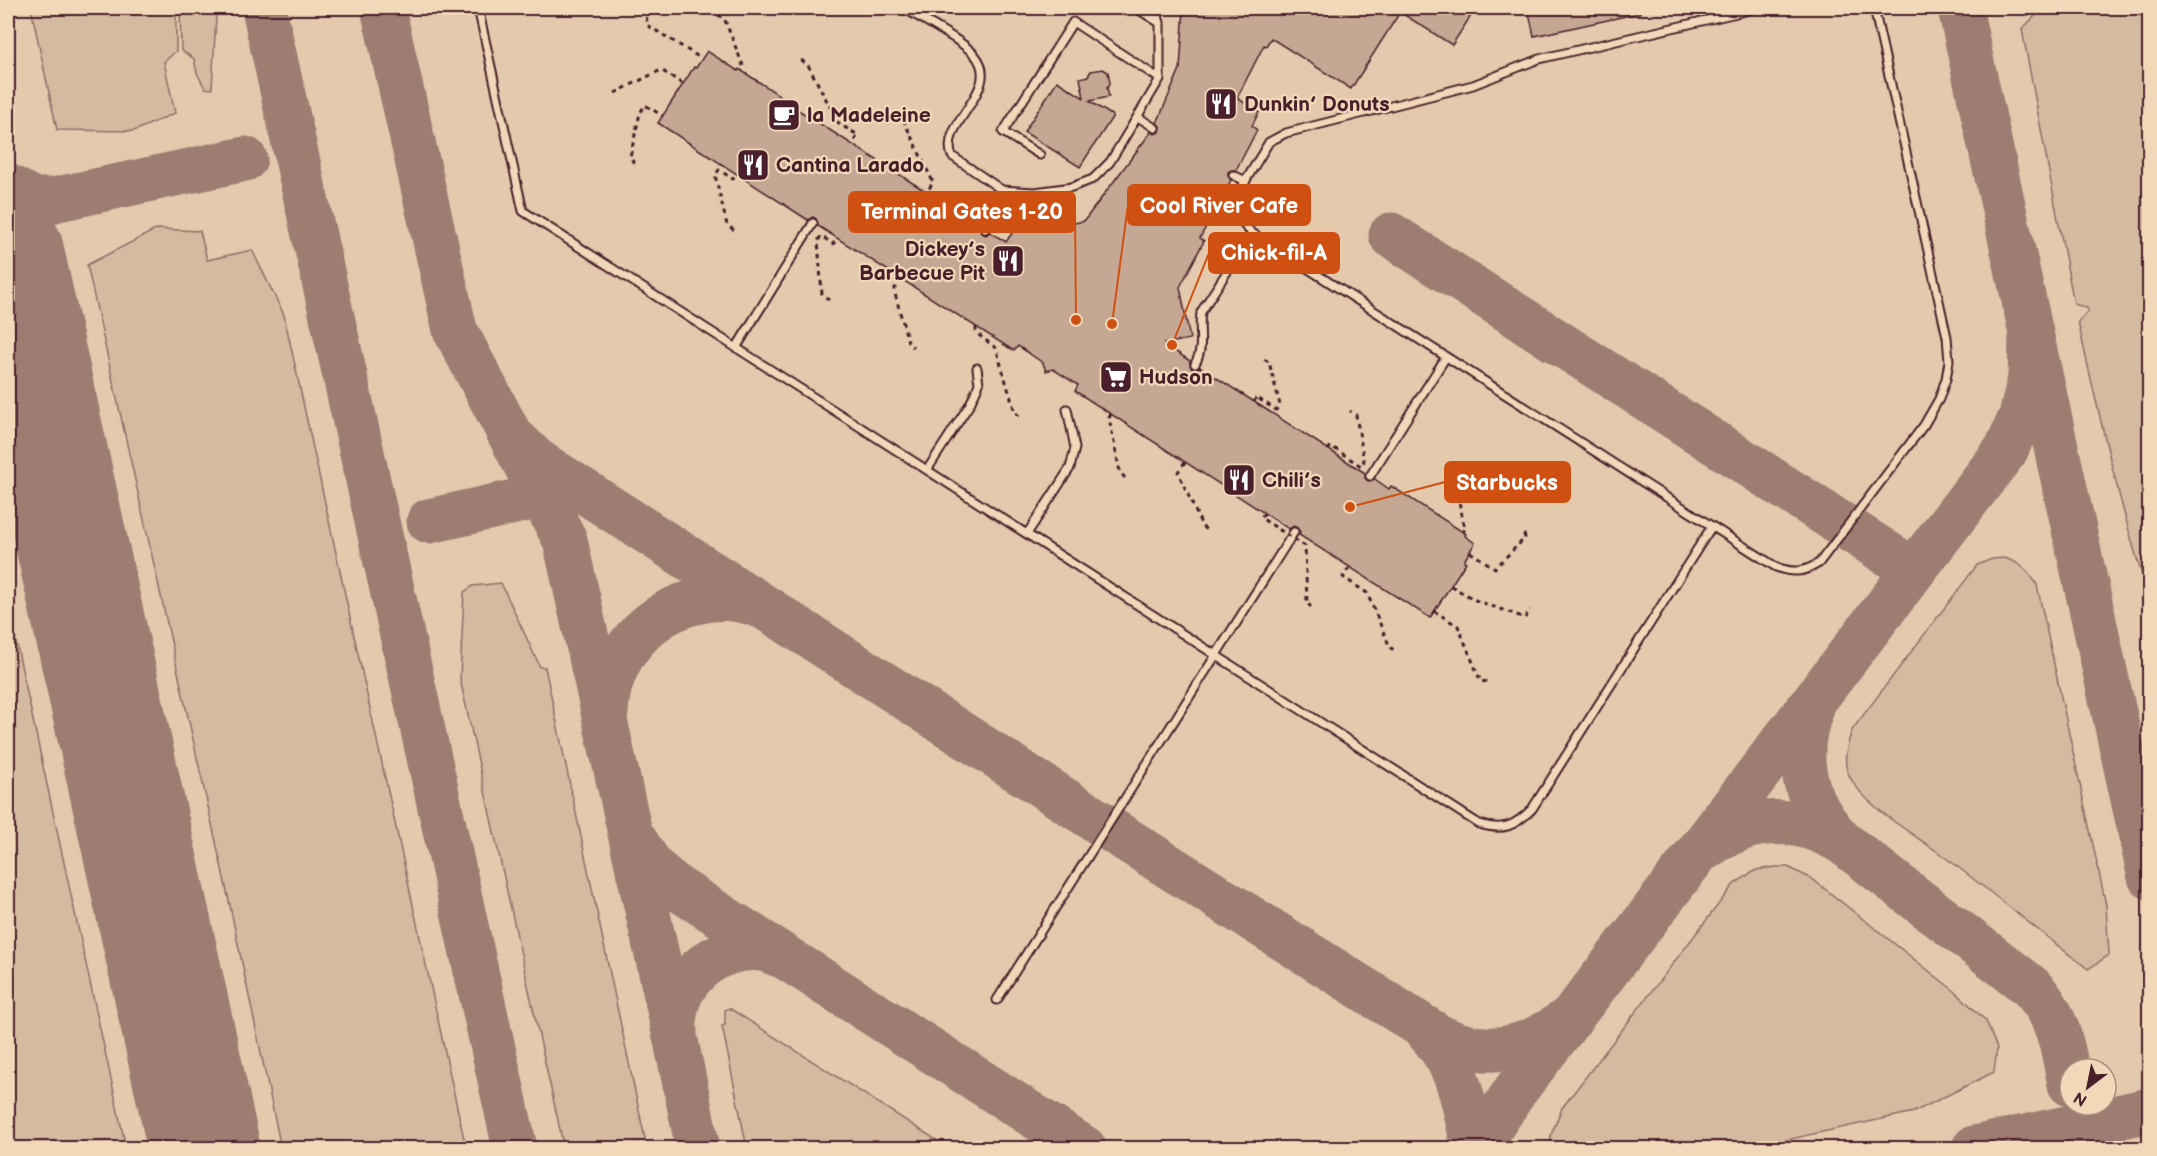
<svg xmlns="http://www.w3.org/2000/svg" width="2157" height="1156" viewBox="0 0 2157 1156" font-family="'Balsamiq Sans',sans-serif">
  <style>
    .built { fill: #e4c9ad; fill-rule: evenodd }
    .green { fill: #d6baa0; stroke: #906c66; stroke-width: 1.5 }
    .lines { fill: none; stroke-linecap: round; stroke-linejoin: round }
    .taxiway { stroke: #9e7c72; stroke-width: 45 }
    .runway { stroke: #9e7c72; stroke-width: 112 }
    .building { fill: #c5a793; stroke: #4a1f2b; stroke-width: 1.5 }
    .lane-casing { stroke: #4a1f2b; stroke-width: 11 }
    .path { stroke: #4a1f2b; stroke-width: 3; stroke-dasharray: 4.5 4.5; stroke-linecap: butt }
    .lane { stroke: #f1d8b8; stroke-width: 7 }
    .path-bridge { stroke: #4a1f2b; stroke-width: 3; stroke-dasharray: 4.5 4.5; stroke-linecap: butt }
    .labels { text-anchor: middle; stroke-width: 4.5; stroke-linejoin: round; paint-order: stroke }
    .poi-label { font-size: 21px; font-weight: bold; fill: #4a1f2b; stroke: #f1d8b8; text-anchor: start }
    .leader { fill: none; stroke: #d05011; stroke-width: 2 }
    .callout-dot { fill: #d05011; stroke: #f1d8b8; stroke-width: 2 }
    .callout { fill: #d05011; stroke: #d05011; stroke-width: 2 }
    .callout-label { font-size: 22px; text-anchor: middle; font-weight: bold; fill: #fff }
  </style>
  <rect width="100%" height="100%" fill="#f1d8b8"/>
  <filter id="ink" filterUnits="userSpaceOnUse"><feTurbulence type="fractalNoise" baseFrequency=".0167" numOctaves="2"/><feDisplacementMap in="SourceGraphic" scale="12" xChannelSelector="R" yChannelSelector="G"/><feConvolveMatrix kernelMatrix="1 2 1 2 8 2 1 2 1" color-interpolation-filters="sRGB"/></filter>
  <g filter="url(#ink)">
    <path class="built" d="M8,8H2149V1148H8ZM2070,1069H2106V1105H2070Z"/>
    <path class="green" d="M31,8H176V51L164,62L175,113L134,131L57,130Z
      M180,8H214L216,17L212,89L205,88L197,73L194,59L181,50Z
      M2020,8H2149V598C2120,507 2099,415 2078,322L2088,311L2087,308L2074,304L2022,29L2035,16L2034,12Z
      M157,229L200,231L207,260L252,250L284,315L466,1148H281L226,887L87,265Z
      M2004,558C2021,563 2028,570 2037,585L2106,905L2109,955L2088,969C2037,930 1987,888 1935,850C1910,832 1866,806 1851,779C1841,763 1847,747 1852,730L1977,565L1992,559Z
      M501,583L540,667H545L647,1148H564L460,679L464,592L473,586Z
      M8,605L126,1148H8Z
      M1775,867H1788L1812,879L1957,993L1986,1021L1997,1048L1994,1072L1914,1112L1749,1148H1550L1551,1135L1562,1108L1734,884L1756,870Z
      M729,1008L949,1148H747L722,1026L725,1025V1010Z"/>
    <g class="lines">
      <path class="taxiway" d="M264,8L515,1148
        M383,8L455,330L565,540L675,1036L698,1148
        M1960,8L2150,877
        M8,186L34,200H53C20,214 12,233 13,268L46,416
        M25,206L245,159
        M1391,235L1913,570
        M511,436L537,461L1108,828L1438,1036C1487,1061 1531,1049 1573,1015
        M429,521L550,494L570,492
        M1812,708C1792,759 1805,804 1842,842
        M606,713C608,656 649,609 705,600C723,597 743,599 760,606
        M634,839L652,867L677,888L1084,1148
        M1705,848C1749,816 1795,814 1842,842L2030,986C2059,1015 2062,1046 2070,1084
        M1424,1028C1461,1066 1462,1099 1474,1148
        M675,1030C670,983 714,944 761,949C768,950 776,954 783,956
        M1484,1148L1490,1129L1515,1091L2006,450L2021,416L2030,378L2031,334
        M1974,1148L2150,1110"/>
      <path class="runway" d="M8,253L204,1148"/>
    </g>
    <path class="building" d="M1184,8H1476L1452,45L1400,12L1351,89L1271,38L1266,46L1264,45L1237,98L1259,112L1252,126L1257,130L1236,170H1232L1228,172V176L1231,180L1200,238L1204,241L1180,287L1190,339L1164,344L1190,361V365L1192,369H1196L1200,367L1365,473V478L1368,481L1375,479L1389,489L1391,486L1466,534L1465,536L1475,543L1464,561L1466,562L1430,618L1299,535L1300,532L1297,528L1294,526L1289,529L1075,391L1078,385L1053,369L1046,371L1043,363L1018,346L1014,351L818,226L816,219L813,217L808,220L658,123L694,67L696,68L707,51L738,71L739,69L793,104L792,106L980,226L981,233L986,235L990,232L1006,242L1024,215L1028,217L1033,210L1059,226L1084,221L1151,132L1155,134L1159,132L1160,126L1157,123L1180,69Z
      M1528,8H1639L1640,13L1534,36Z
      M1103,69L1108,72L1110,83L1107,88L1109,97L1089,101L1113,116L1080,167L1024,132L1057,81L1084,98L1080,78L1088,76L1091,71Z"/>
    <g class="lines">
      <g class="lane-casing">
        <path id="lane" d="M478,8L523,211L1479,824C1503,831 1514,827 1532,809L1712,526
          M903,8C922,19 960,39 974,54C1005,89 938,123 952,156L1002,190L1035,192L1072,187L1093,179L1110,162L1160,79V23L1156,8
          M1136,8L1160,23
          M1758,8L1539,59L1473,85L1286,133L1269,142L1237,195V209L1244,225L1252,233L1776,567C1793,573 1803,573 1819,563L1924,425L1939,399L1946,379L1949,361L1947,337L1874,8
          M1138,117L1155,128
          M1040,155L1003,132L1073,22L1160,79
          M1233,175L1246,181
          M985,229L992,207L1002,190
          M736,348L813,223
          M1195,364C1205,347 1198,331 1201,312L1252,233
          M927,470L970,404L979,384L977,368
          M1370,476L1446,357
          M1027,534L1070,468L1075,448L1067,409
          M997,1000L1294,532"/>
      </g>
      <path class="path" d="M646,8L647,25L702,59
        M718,15L724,18L744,68L742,71
        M801,60L808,65L839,124L858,135L852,144
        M615,93L661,70L683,84
        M896,115L903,119L933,182L927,192
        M634,163L630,157L640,113L645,105L663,116
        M734,230L727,225L715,175L719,170L733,179L736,174
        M901,279L894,290L908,342L913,347
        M829,300L822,294L818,241L821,236L833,244L838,239
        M976,327V333L996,348L1015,412L1020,417
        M1254,402L1256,397L1276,410L1280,405L1269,362L1262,358
        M1111,414L1109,418L1120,472L1125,478
        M1328,450L1331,446L1361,466L1364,461L1356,415L1350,411
        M1185,462L1178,472L1202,526L1207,531
        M1447,471L1453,475L1465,529L1463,532
        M1470,552L1495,568L1525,538L1523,531
        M1349,568L1343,577L1367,593L1389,645L1393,650
        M1451,586L1475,600L1525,618L1530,610
        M1434,611L1458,626L1481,682L1489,681"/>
      <use href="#lane" class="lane"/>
      <path class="path-bridge" d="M1264,513L1261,518L1305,546L1307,603L1311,607"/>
    </g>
  </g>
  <defs>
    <g id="restaurant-square" transform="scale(1.725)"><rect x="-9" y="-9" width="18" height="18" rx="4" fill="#4a1f2b" stroke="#f1d8b8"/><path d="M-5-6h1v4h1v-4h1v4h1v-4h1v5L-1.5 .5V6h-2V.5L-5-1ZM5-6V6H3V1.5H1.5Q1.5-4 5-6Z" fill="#fff"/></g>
    <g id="cafe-square" transform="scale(1.725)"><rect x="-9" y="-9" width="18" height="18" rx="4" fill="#4a1f2b" stroke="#f1d8b8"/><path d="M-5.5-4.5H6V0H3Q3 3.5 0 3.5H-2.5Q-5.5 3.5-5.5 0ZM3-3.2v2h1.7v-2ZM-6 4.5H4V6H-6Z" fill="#fff"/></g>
    <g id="supermarket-square" transform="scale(1.725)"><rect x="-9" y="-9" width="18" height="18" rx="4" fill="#4a1f2b" stroke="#f1d8b8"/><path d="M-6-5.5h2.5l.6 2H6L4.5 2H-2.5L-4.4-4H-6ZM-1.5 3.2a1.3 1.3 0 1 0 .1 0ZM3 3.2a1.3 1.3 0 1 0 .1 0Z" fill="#fff"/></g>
  </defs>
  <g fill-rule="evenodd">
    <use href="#restaurant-square" x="1221" y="104"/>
    <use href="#cafe-square" x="784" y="115"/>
    <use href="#restaurant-square" x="753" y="165"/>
    <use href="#restaurant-square" x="1008" y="261"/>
    <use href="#supermarket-square" x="1116" y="377"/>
    <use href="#restaurant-square" x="1239" y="480"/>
  </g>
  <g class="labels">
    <g class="poi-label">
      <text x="1244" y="111">Dunkin’ Donuts</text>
      <text x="807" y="122">la Madeleine</text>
      <text x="776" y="172">Cantina Larado</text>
      <text x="985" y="256" text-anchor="end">Dickey’s<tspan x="985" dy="24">Barbecue Pit</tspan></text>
      <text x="1139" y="384">Hudson</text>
      <text x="1262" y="487">Chili’s</text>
    </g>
  </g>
  <path class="leader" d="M1112 324L1128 205M1076 320L1075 212M1172 345L1209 253M1350 507L1445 482"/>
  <g class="callout-dot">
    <circle cx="1112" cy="324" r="6"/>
    <circle cx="1076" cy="320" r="6"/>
    <circle cx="1172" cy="345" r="6"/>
    <circle cx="1350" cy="507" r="6"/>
  </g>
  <g class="callout">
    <rect x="1128" y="185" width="182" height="40" rx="6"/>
    <rect x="849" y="192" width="226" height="40" rx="6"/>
    <rect x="1209" y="233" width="130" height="40" rx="6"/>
    <rect x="1445" y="462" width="125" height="40" rx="6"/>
  </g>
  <g class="callout-label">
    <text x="1219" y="213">Cool River Cafe</text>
    <text x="962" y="219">Terminal Gates 1-20</text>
    <text x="1274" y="260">Chick-fil-A</text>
    <text x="1507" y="490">Starbucks</text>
  </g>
  <rect width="2157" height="1156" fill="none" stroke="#f1d8b8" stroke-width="30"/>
  <rect x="15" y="15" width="2127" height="1126" fill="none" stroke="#4a1f2b" stroke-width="2" filter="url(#ink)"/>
  <g transform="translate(2088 1087) rotate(212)"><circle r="28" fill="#f1d8b8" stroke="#ae8e80" stroke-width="1.5"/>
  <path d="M0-4.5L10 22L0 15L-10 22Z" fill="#4a1f2b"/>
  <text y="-9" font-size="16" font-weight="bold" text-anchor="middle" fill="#4a1f2b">N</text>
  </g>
</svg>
